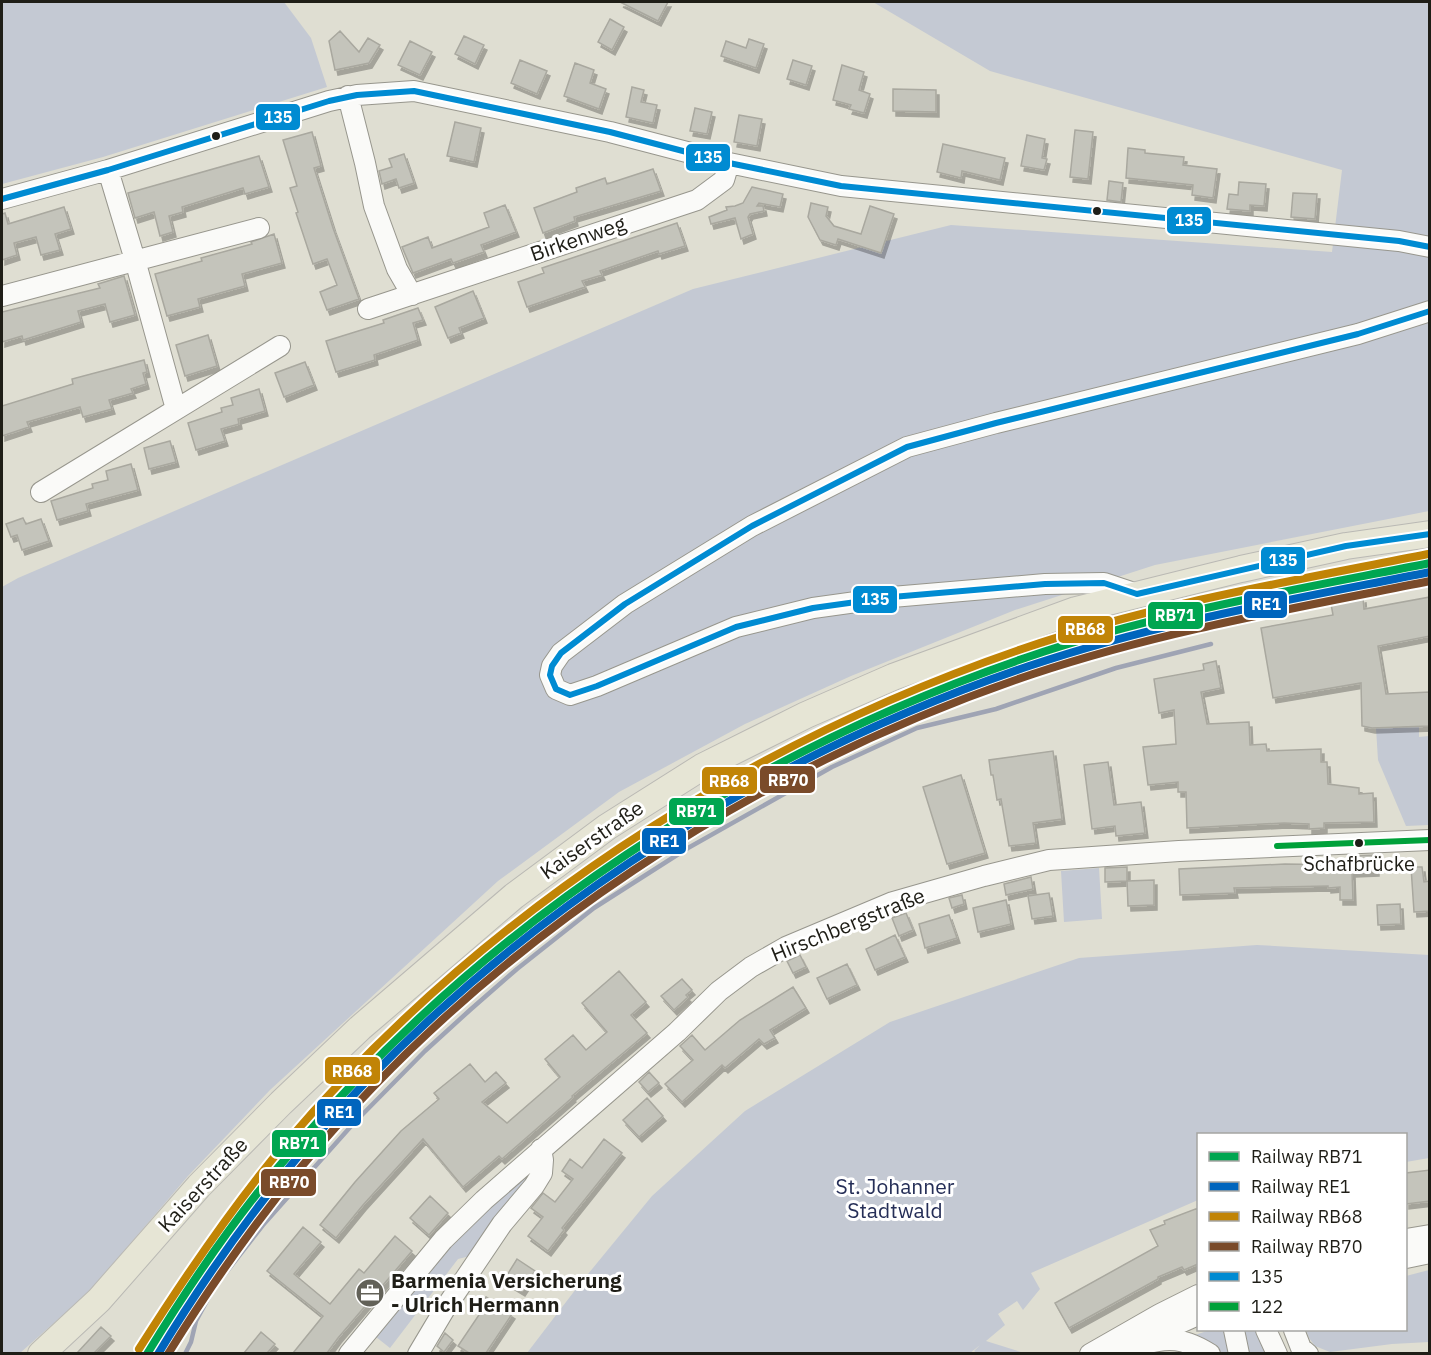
<svg xmlns="http://www.w3.org/2000/svg" width="1431" height="1355" viewBox="0 0 1431 1355" font-family="'IBM Plex Sans',sans-serif">
  <style>
    .green { fill: #c4c9d3 }
    .lines { fill: none; stroke-linecap: round; stroke-linejoin: round }
    .stream { stroke: #9fa4b4; stroke-width: 4.5 }
    .building { fill: #c4c4bb; stroke: #a9a89f; stroke-width: 1.5; filter: url(#shadow) }
    .minor-casing { stroke: #97968d; stroke-width: 22 }
    .major-casing { stroke: #bab9b4; stroke-width: 28 }
    .minor { stroke: #fafaf8; stroke-width: 20 }
    .major { stroke: #e6e5d5; stroke-width: 26 }
    .bus-1-casing { stroke: #fff; stroke-width: 10 }
    .bus-2-casing { stroke: #fff; stroke-width: 10 }
    .bus-1 { stroke: #008bd2; stroke-width: 6 }
    .bus-2 { stroke: #00a13a; stroke-width: 6 }
    .rail-1-casing { stroke: #fff; stroke-width: 12 }
    .rail-2-casing { stroke: #fff; stroke-width: 12 }
    .rail-3-casing { stroke: #fff; stroke-width: 12 }
    .rail-4-casing { stroke: #fff; stroke-width: 12 }
    .rail-1 { stroke: #00a651; stroke-width: 8 }
    .rail-2 { stroke: #0065bd; stroke-width: 8 }
    .rail-3 { stroke: #c18406; stroke-width: 8 }
    .rail-4 { stroke: #7a4b2a; stroke-width: 8 }
    .bus-dot { fill: #1f1e17; stroke: #fff; stroke-width: 2 }
    .labels { text-anchor: middle; stroke-width: 6; stroke-linejoin: round; paint-order: stroke }
    .bus-label { font-size: 20px; fill: #1f1e17; stroke: #fff }
    .street-label { font-size: 21px; fill: #1f1e17; stroke: #fff }
    .park-label { font-size: 21px; fill: #252e57; stroke: #fff }
    .poi-label { font-size: 21px; font-weight: bold; fill: #1f1e17; stroke: #fff; text-anchor: start }
    .line-badge { stroke: #fff; stroke-width: 2 }
    .badge-label { font-size: 16px; text-anchor: middle; font-weight: bold; fill: #fff }
  </style>
  <defs>
    <filter id="shadow"><feDropShadow dx="3" dy="5" stdDeviation="0" flood-color="#0004"/></filter>
  </defs>
  <rect width="100%" height="100%" fill="#dfded2"/>
  <path class="green" d="M2,2H284L311,38L327,87L103,157L2,184Z
    M873,2H1429V511L1155,565L1015,610L851,676L745,724L619,792L498,881L270,1090L188,1176L89,1292L20,1353L2,1354V587L18,578L693,289L951,225L1332,252L1342,170L990,71Z
    M1419,726V737L1429,736V825L1406,826L1378,760L1376,728Z
    M1099,868L1102,919L1064,922L1061,871Z
    M1257,945L1429,955V1158L1406,1162V1134H1198V1200L1031,1273L1040,1289L1023,1310L1017,1301L998,1314L1005,1325L986,1341L1024,1353H977L974,1351L980,1345L969,1354L527,1353L579,1285L652,1196L745,1111L890,1022L1079,958Z
    M529,1173L532,1177L470,1256L458,1259L390,1348L376,1337L462,1233Z
    M1429,1270V1342L1392,1344L1330,1352L1315,1346L1309,1338L1306,1330H1406V1276Z
    M1210,1330H1227L1231,1353H1220L1189,1337Z
    M1240,1330H1258L1271,1353H1245Z"/>
  <g class="lines">
    <path class="stream" d="M185,1354L191,1342L196,1321L214,1288L263,1225L353,1124L425,1051L470,1010L517,969L594,908L688,848L832,767L917,728L996,709L1116,668L1211,644"/>
  </g>
  <path class="building" d="M620,2H668L658,21Z
    M610,19L624,27L612,50L598,42Z
    M340,31L359,52L368,38L380,45L369,63L335,70L329,41Z
    M464,36L484,45L475,64L455,54Z
    M749,39L764,44L756,68L721,56L726,41L746,48Z
    M410,41L432,52L420,75L398,65Z
    M520,60L547,71L537,94L511,83Z
    M793,60L812,66L806,85L787,79Z
    M575,63L594,70L590,83L606,89L599,109L564,96Z
    M842,65L864,72L859,90L870,94L864,113L849,109L851,105L833,100Z
    M632,87L644,90L641,102L657,105L653,123L626,117Z
    M893,89L936,90V112L893,111Z
    M695,108L712,112L707,134L690,131Z
    M739,115L762,119L757,146L734,142Z
    M455,122L481,128L474,162L447,156Z
    M1075,130L1093,132L1088,179L1070,177Z
    M312,132L321,166L314,168L333,228L359,299L327,310L320,292L337,285L327,259L313,264L296,213L298,212L290,188L297,186L283,140Z
    M1027,135L1045,139L1042,158L1047,159L1044,170L1021,166Z
    M943,144L1005,158L1000,180L962,171L961,178L937,172Z
    M1128,148L1145,150V153L1184,157L1183,165L1217,169L1213,198L1192,195L1193,185L1126,178Z
    M404,154L414,183L399,188L396,179L382,184L379,171L392,167L389,159Z
    M259,156L269,187L245,194L243,188L182,207L183,212L169,216L173,232L160,236L154,212L135,218L128,193Z
    M653,169L661,191L574,217L575,221L543,233L534,208L577,192L576,188L605,178L607,184Z
    M1109,181L1123,183L1121,202L1107,200Z
    M1239,182L1266,184L1264,206L1250,205V211L1227,209L1229,194L1238,195Z
    M752,187L783,194L780,207L759,203L757,206H763L764,211L750,214L748,217L753,234L741,239L735,218L711,224L709,217L727,210L726,207L735,206L743,203Z
    M1293,193L1317,194L1315,219L1291,217Z
    M811,203L828,207L826,216L834,226L861,234L870,206L894,214L881,253L838,239L836,245L820,240L808,217Z
    M505,205L516,232L481,245L484,252L453,263L451,259L413,273L402,247L428,237L432,248L489,227L484,213Z
    M64,207L71,229L55,234L60,250L41,255L36,237L14,243L17,255L2,260V214L5,213L8,224Z
    M677,223L685,246L659,254L658,251L600,271L602,275L582,281L585,287L527,307L518,282L544,273L542,268Z
    M274,234L282,263L242,274L245,286L198,299L200,307L167,316L155,274L202,261L201,258L252,244L251,242Z
    M124,276L135,315L110,322L105,304L78,311L81,322L23,340L22,336L2,342V312L100,288L98,284Z
    M473,291L484,318L459,328L461,333L448,338L435,307Z
    M418,308L423,320L413,323L418,340L374,355L375,360L336,372L326,341L384,323L383,320Z
    M208,335L217,366L185,376L176,345Z
    M144,360L147,372L143,373L146,384L131,389L133,393L109,400L112,409L83,417L80,407L27,422L29,427L2,436V406L73,384L72,379Z
    M305,362L314,385L284,397L275,373Z
    M259,389L265,411L238,419L239,424L221,429L225,441L196,450L188,423L222,412L221,408L233,405L231,398Z
    M170,441L176,462L149,469L144,448Z
    M131,464L138,490L86,504L88,511L57,520L51,501L93,488L92,484L108,480L106,471Z
    M23,518L26,524L41,519L49,541L22,550L17,535L11,537L6,524Z
    M1430,597V636L1378,646L1386,694L1430,692V726L1372,728L1362,726L1361,683L1273,698L1261,628L1333,615L1331,604L1363,598L1364,609Z
    M1216,661L1221,688L1201,692L1207,724L1249,722L1250,745L1266,744L1267,751L1321,749V762H1327L1328,784L1359,788V794L1373,793L1374,822L1324,823V828L1309,829V824L1284,823L1187,828L1186,792H1178V782L1148,785L1143,747L1176,744L1174,710L1159,713L1154,679L1204,670L1203,664Z
    M1053,751L1062,819L1033,823L1036,843L1009,846L1001,799L997,800L993,775H991L989,760Z
    M1108,762L1114,805L1141,802L1145,833L1116,836L1115,826L1092,829L1084,765Z
    M961,775L985,853L947,864L923,787Z
    M1376,855V871L1352,872L1353,900H1340V887L1328,888V886L1234,888L1235,893L1180,895L1179,869L1285,864L1348,865V856Z
    M1127,867V881L1105,882V868Z
    M1411,867H1422L1424,882L1430,881V911L1414,912Z
    M1031,877L1033,889L1006,895L1004,884Z
    M1154,880V905L1128,906L1127,881Z
    M1049,893L1053,916L1032,919L1028,896Z
    M962,895L964,904L952,908L949,898Z
    M1006,900L1011,924L978,932L973,908Z
    M1400,904L1401,924L1378,925L1377,905Z
    M906,913L913,930L899,936L892,918Z
    M949,915L957,938L925,948L919,924Z
    M895,935L905,957L875,970L866,949Z
    M800,955L806,967L793,973L787,961Z
    M847,964L857,985L827,999L817,978Z
    M619,971L646,1002L631,1015L647,1033L572,1096L573,1097L502,1159L499,1156L463,1187L423,1139L363,1205L336,1238L320,1225L355,1182L401,1131L439,1099L434,1093L470,1064L485,1082L496,1072L506,1083L482,1102L507,1123L560,1077L545,1059L573,1035L586,1050L607,1032L582,1003Z
    M682,979L692,990L686,995L688,997L674,1010L661,996Z
    M793,987L806,1008L770,1030L775,1038L764,1044L759,1039L725,1068L722,1065L682,1102L665,1084L693,1060L680,1046L692,1035L705,1050L740,1020Z
    M649,1072L659,1083L648,1092L639,1082Z
    M647,1098L663,1116L639,1137L623,1120Z
    M604,1139L622,1153L562,1228L564,1230L548,1251L528,1236L543,1217L531,1208L543,1193L555,1202L573,1179L562,1171L570,1159L582,1168Z
    M1430,1170V1201L1406,1204V1173Z
    M430,1196L448,1213L429,1235L410,1218Z
    M1198,1208V1264L1184,1270L1182,1267L1158,1277V1279L1069,1328L1055,1303L1158,1246L1150,1230L1165,1224L1164,1221Z
    M303,1227L321,1242L294,1274L330,1304L359,1269L364,1273L395,1236L412,1251L338,1338L327,1353H293L323,1316L267,1271Z
    M517,1259L535,1271L522,1291L504,1280Z
    M486,1297L512,1314L486,1353H469L458,1346L483,1309L478,1306Z
    M101,1327L111,1336L94,1353H77Z
    M261,1332L275,1344L267,1353H244Z
    M445,1333L453,1340L444,1352L437,1346Z"/>
  <g class="lines">
    <g class="minor-casing">
      <path id="minor" d="M348,96L365,163L374,206L397,269L412,295
        M108,170L135,260L176,409
        M2,199L108,170L329,101L357,95L414,91L610,132L729,163L841,186L1399,241L1430,247
        M2,296L259,228
        M368,309L697,200L724,180L729,163
        M41,492L280,346
        M1137,594L1104,583L1045,584L892,597L813,608L736,627L597,686L570,695L556,689L550,675L552,666L561,653L625,604L752,526L907,447L996,423L1358,334L1430,311
        M1406,1239L1430,1235
        M1406,1258L1430,1253
        M1234,1330L1239,1354
        M1266,1330L1277,1354
        M1294,1330L1301,1348L1308,1354
        M1149,1337L1198,1315
        M1122,1350C1158,1340 1176,1332 1210,1354
        M349,1354L443,1240L484,1200L677,1032L719,991L751,967L786,947L893,902L984,876L1049,860L1179,851L1430,840
        M418,1354L446,1307L502,1224L534,1186L542,1173L543,1160L541,1149
        M1090,1354L1160,1314L1198,1295"/>
    </g>
    <g class="major-casing">
      <path id="major" d="M41,1354L99,1300L199,1186L281,1103L360,1028L514,896L607,827L702,767L806,715L893,677L1076,610L1241,569L1346,546L1430,534"/>
    </g>
    <use href="#minor" class="minor"/>
    <use href="#major" class="major"/>
    <g class="bus-1-casing">
      <path id="bus-1" d="M2,199L108,170L329,101L357,95L414,91L610,132L729,163L841,186L1399,241L1430,247
        M1137,594L1104,583L1045,584L892,597L813,608L736,627L597,686L570,695L556,689L550,675L552,666L561,653L625,604L752,526L907,447L996,423L1358,334L1430,311
        M1137,594L1346,546L1430,534"/>
    </g>
    <g class="bus-2-casing">
      <path id="bus-2" d="M1277,846L1430,840"/>
    </g>
    <use href="#bus-1" class="bus-1"/>
    <use href="#bus-2" class="bus-2"/>
    <g class="rail-1-casing">
      <path id="rail-1" d="M147,1354C191,1282 238,1213 293,1150C486,923 744,754 1025,658C1156,613 1294,590 1430,563"/>
    </g>
    <g class="rail-2-casing">
      <path id="rail-2" d="M158,1354C200,1285 246,1219 297,1158C489,931 748,761 1029,666C1159,622 1295,599 1430,572"/>
    </g>
    <g class="rail-3-casing">
      <path id="rail-3" d="M139,1349C184,1278 231,1208 285,1144C480,916 739,746 1022,649C1154,604 1292,581 1428,554"/>
    </g>
    <g class="rail-4-casing">
      <path id="rail-4" d="M168,1354C209,1288 253,1225 302,1166C492,939 753,768 1033,674C1162,631 1296,608 1430,581"/>
    </g>
    <use href="#rail-1" class="rail-1"/>
    <use href="#rail-2" class="rail-2"/>
    <use href="#rail-3" class="rail-3"/>
    <use href="#rail-4" class="rail-4"/>
  </g>
  <defs>
    <g id="office-disc" transform="scale(1.5)"><circle r="9.5" fill="#626158" stroke="#fff"/><path d="M-6-3h4V-5.5h4V-3h4V5H-6ZM-1-4.5V-3h2v-1.5ZM-6 0V1H6V0Z" fill="#fff"/></g>
  </defs>
  <g fill-rule="evenodd">
    <use href="#office-disc" x="370" y="1293"/>
  </g>
  <g class="bus-dot">
    <circle cx="216" cy="136" r="5"/>
    <circle cx="1097" cy="211" r="5"/>
    <circle cx="1359" cy="843" r="5"/>
  </g>
  <g class="labels">
    <g class="bus-label">
      <text x="1359" y="871">Schafbrücke</text>
    </g>
    <g class="street-label">
      <text transform="translate(578 239) rotate(-19)" y="7">Birkenweg</text>
      <text transform="translate(592 840) rotate(-35)" y="7">Kaiserstraße</text>
      <text transform="translate(848 925) rotate(-22)" y="7">Hirschbergstraße</text>
      <text transform="translate(203 1185) rotate(-47)" y="7">Kaiserstraße</text>
    </g>
    <g class="park-label">
      <text x="895" y="1194">St. Johanner<tspan x="895" dy="24">Stadtwald</tspan></text>
    </g>
    <g class="poi-label">
      <text x="391" y="1288">Barmenia Versicherung<tspan x="391" dy="24">- Ulrich Hermann</tspan></text>
    </g>
  </g>
  <g class="line-badge">
    <rect x="255" y="103" width="46" height="28" rx="6" fill="#008bd2"/>
    <rect x="685" y="143" width="46" height="29" rx="6" fill="#008bd2"/>
    <rect x="1166" y="206" width="46" height="29" rx="6" fill="#008bd2"/>
    <rect x="1260" y="546" width="46" height="29" rx="6" fill="#008bd2"/>
    <rect x="852" y="585" width="46" height="29" rx="6" fill="#008bd2"/>
    <rect x="1243" y="590" width="45" height="29" rx="6" fill="#0065bd"/>
    <rect x="1147" y="601" width="57" height="29" rx="6" fill="#00a651"/>
    <rect x="1057" y="615" width="57" height="29" rx="6" fill="#c18406"/>
    <rect x="759" y="765" width="57" height="29" rx="6" fill="#7a4b2a"/>
    <rect x="701" y="766" width="57" height="29" rx="6" fill="#c18406"/>
    <rect x="668" y="797" width="57" height="29" rx="6" fill="#00a651"/>
    <rect x="641" y="827" width="46" height="28" rx="6" fill="#0065bd"/>
    <rect x="324" y="1056" width="57" height="29" rx="6" fill="#c18406"/>
    <rect x="316" y="1098" width="46" height="29" rx="6" fill="#0065bd"/>
    <rect x="271" y="1129" width="56" height="29" rx="6" fill="#00a651"/>
    <rect x="260" y="1168" width="57" height="29" rx="6" fill="#7a4b2a"/>
  </g>
  <g class="badge-label">
    <text x="278" y="123">135</text>
    <text x="708" y="163">135</text>
    <text x="1189" y="226">135</text>
    <text x="1283" y="566">135</text>
    <text x="875" y="605">135</text>
    <text x="1266" y="610">RE1</text>
    <text x="1175" y="621">RB71</text>
    <text x="1085" y="635">RB68</text>
    <text x="788" y="786">RB70</text>
    <text x="729" y="787">RB68</text>
    <text x="696" y="817">RB71</text>
    <text x="664" y="847">RE1</text>
    <text x="352" y="1077">RB68</text>
    <text x="339" y="1118">RE1</text>
    <text x="299" y="1149">RB71</text>
    <text x="289" y="1188">RB70</text>
  </g>
  <rect width="1431" height="1355" fill="none" stroke="#1f1e17" stroke-width="6"/>
  <rect x="1197" y="1133" width="210" height="198" fill="#ffffff" stroke="#a5a5a2" stroke-width="1.5"/>
  <rect x="1209" y="1152" width="30" height="9" fill="#00a651" stroke="#a5a5a2" stroke-width="1.5"/>
  <text x="1251" y="1163" font-size="18" fill="#1f1e17">Railway RB71</text>
  <rect x="1209" y="1182" width="30" height="9" fill="#0065bd" stroke="#a5a5a2" stroke-width="1.5"/>
  <text x="1251" y="1193" font-size="18" fill="#1f1e17">Railway RE1</text>
  <rect x="1209" y="1212" width="30" height="9" fill="#c18406" stroke="#a5a5a2" stroke-width="1.5"/>
  <text x="1251" y="1223" font-size="18" fill="#1f1e17">Railway RB68</text>
  <rect x="1209" y="1242" width="30" height="9" fill="#7a4b2a" stroke="#a5a5a2" stroke-width="1.5"/>
  <text x="1251" y="1253" font-size="18" fill="#1f1e17">Railway RB70</text>
  <rect x="1209" y="1272" width="30" height="9" fill="#008bd2" stroke="#a5a5a2" stroke-width="1.5"/>
  <text x="1251" y="1283" font-size="18" fill="#1f1e17">135</text>
  <rect x="1209" y="1302" width="30" height="9" fill="#00a13a" stroke="#a5a5a2" stroke-width="1.5"/>
  <text x="1251" y="1313" font-size="18" fill="#1f1e17">122</text>
</svg>
